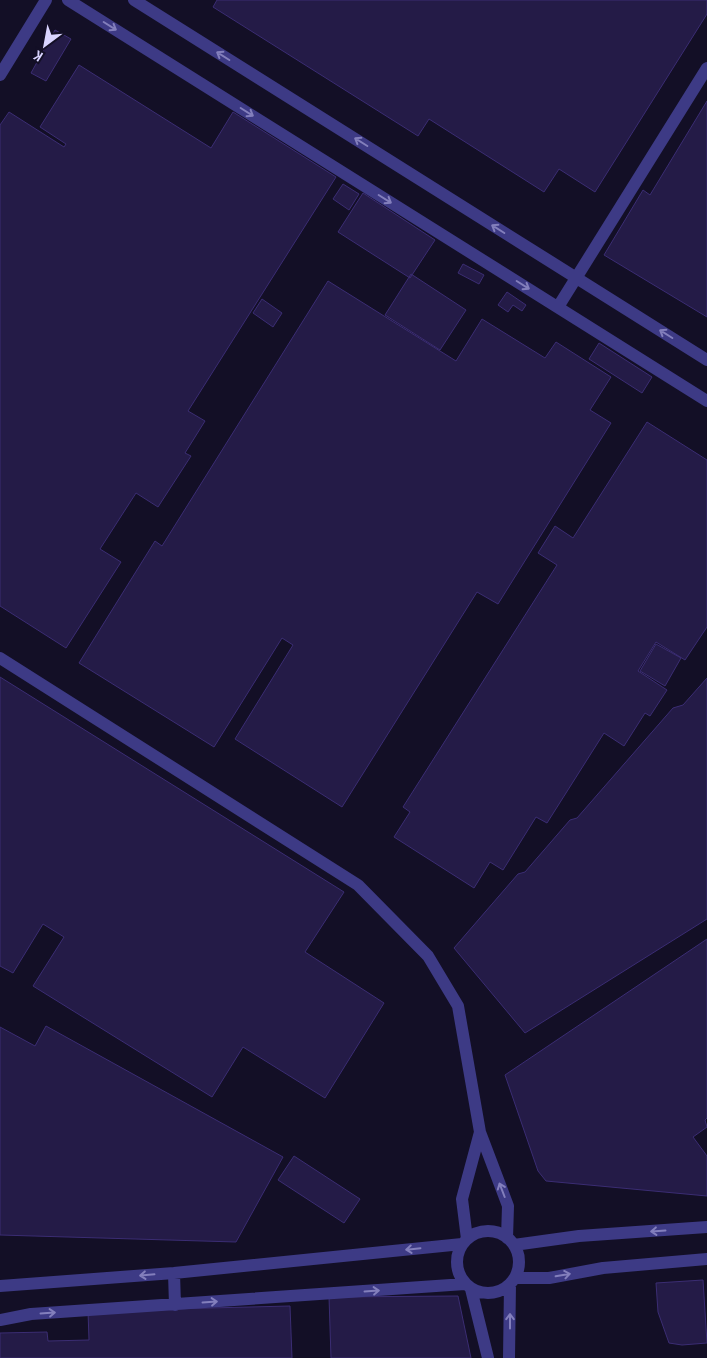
<svg xmlns="http://www.w3.org/2000/svg" width="707" height="1358" viewBox="0 0 707 1358" font-family="'PT Sans Narrow',sans-serif">
  <style>
    .building { fill: #241b47; stroke: #3b2d73 }
    .lines { fill: none; stroke-linecap: round; stroke-linejoin: round }
    .minor { stroke: #3d3a85; stroke-width: 12 }
    .oneway { stroke: #837fbc }
  </style>
  <rect width="100%" height="100%" fill="#130f26"/>
  <path class="building" d="M217,0H707V14L595,192L559,169L544,192L429,119L418,136L213,7Z
    M55,30L71,39L46,81L31,73Z
    M79,65L211,148L233,112L336,177L188,411L205,421L185,453L191,456L158,507L136,493L100,549L121,562L66,648L0,606V125L9,112L64,147L66,144L40,127Z
    M707,101V317L604,255L643,190L650,195Z
    M343,184L359,194L349,210L333,199Z
    M363,193L435,240L410,278L338,232Z
    M463,264L484,275L479,284L458,273Z
    M411,274L466,310L440,350L385,315Z
    M328,281L456,361L482,319L545,358L556,342L611,377L590,410L611,423L498,604L477,592L342,807L235,739L293,645L282,638L214,747L79,663L155,541L162,546Z
    M507,292L526,305L522,311L513,305L508,312L498,305Z
    M262,299L282,313L273,327L253,313Z
    M599,343L652,377L642,393L589,359Z
    M647,422L707,460V627L685,660L656,642L638,671L667,690L650,716L645,713L624,746L604,733L547,823L536,817L503,870L490,862L474,888L394,837L410,812L403,807L557,565L538,553L555,526L573,538Z
    M656,644L681,658L665,686L640,671Z
    M0,677L344,892L305,952L384,1003L325,1098L243,1047L212,1097L33,986L64,937L43,924L13,973L0,966Z
    M707,678V919L525,1033L454,948L518,874L525,872L570,820L577,818L673,708L683,705Z
    M707,939V1118L705,1120L707,1127L693,1137L707,1156V1196L546,1181L538,1171L505,1075Z
    M46,1026L283,1157L236,1242L0,1235V1027L35,1046Z
    M294,1156L360,1199L344,1223L278,1180Z
    M703,1280L707,1343L682,1345L669,1343L658,1312L656,1283Z
    M458,1296L471,1358H331L329,1297Z
    M290,1306L292,1358H0V1333L47,1332L48,1341L89,1340L88,1311Z"/>
  <g class="lines">
    <path class="minor" d="M68,0L707,401
      M134,0L707,360
      M0,75L46,0
      M558,307L707,68
      M0,658L358,885L428,956L458,1006L480,1132L508,1206L507,1238
      M457 1262a31 31 0 1 1 62 0a31 31 0 1 1-62 0Z
      M467,1239L462,1199L480,1132
      M514,1245L579,1236L707,1227
      M174,1273L175,1305
      M515,1278H549L603,1268L707,1259
      M0,1286L174,1273L462,1244
      M471,1289L488,1358
      M0,1320L31,1314L465,1284
      M509,1358L510,1284"/>
  </g>
  <defs><path id="oneway-shaft" d="M-6 0H5M1.5-3L5.5 0L1.5 3" fill="none" stroke-width="1.6" stroke-linecap="round" stroke-linejoin="round" transform="scale(1.25)"/></defs>
  <g class="oneway">
    <use href="#oneway-shaft" transform="translate(110 26) rotate(32)"/>
    <use href="#oneway-shaft" transform="translate(223 56) rotate(-148)"/>
    <use href="#oneway-shaft" transform="translate(247 112) rotate(32)"/>
    <use href="#oneway-shaft" transform="translate(361 142) rotate(-148)"/>
    <use href="#oneway-shaft" transform="translate(385 199) rotate(32)"/>
    <use href="#oneway-shaft" transform="translate(498 229) rotate(-148)"/>
    <use href="#oneway-shaft" transform="translate(523 285) rotate(32)"/>
    <use href="#oneway-shaft" transform="translate(666 334) rotate(-148)"/>
    <use href="#oneway-shaft" transform="translate(502 1190) rotate(-111)"/>
    <use href="#oneway-shaft" transform="translate(658 1231) rotate(176)"/>
    <use href="#oneway-shaft" transform="translate(413 1249) rotate(174)"/>
    <use href="#oneway-shaft" transform="translate(147 1275) rotate(175)"/>
    <use href="#oneway-shaft" transform="translate(563 1275) rotate(-10)"/>
    <use href="#oneway-shaft" transform="translate(372 1291) rotate(-4)"/>
    <use href="#oneway-shaft" transform="translate(210 1302) rotate(-4)"/>
    <use href="#oneway-shaft" transform="translate(48 1313) rotate(-4)"/>
    <use href="#oneway-shaft" transform="translate(510 1321) rotate(-90)"/>
  </g>
  <g transform="translate(45 45) rotate(212)" stroke="#130f26" stroke-width="4" paint-order="stroke">
  <path d="M0-4L9 19L0 12L-9 19Z" fill="#d9d4ff"/>
  <text y="-8" font-size="14" font-weight="bold" text-anchor="middle" fill="#d9d4ff">K</text>
  </g>
</svg>
